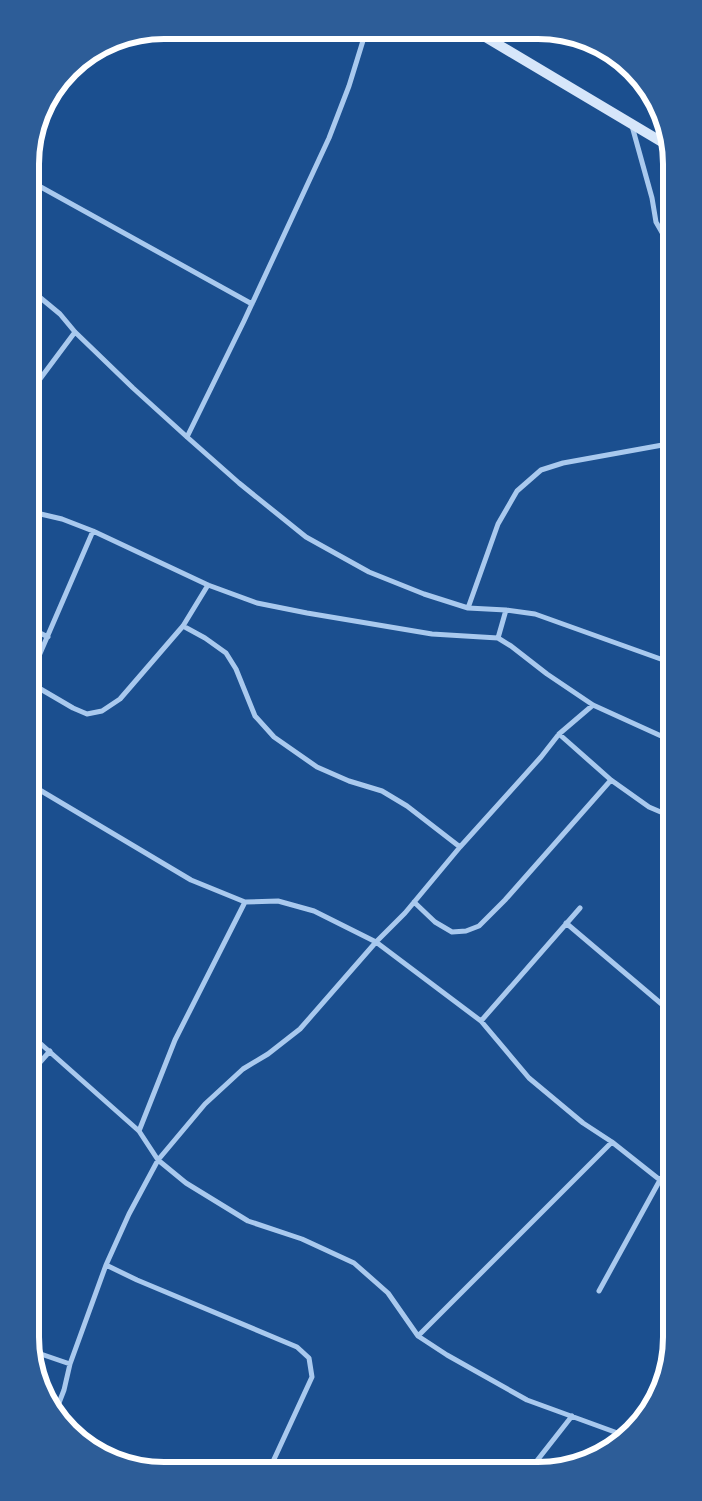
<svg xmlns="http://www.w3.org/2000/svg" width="702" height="1501" viewBox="0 0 702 1501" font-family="'Roboto Condensed',sans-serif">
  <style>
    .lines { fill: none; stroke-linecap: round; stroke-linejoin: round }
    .street { stroke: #a9c9ee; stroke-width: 5 }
    .secondary { stroke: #d6e6fa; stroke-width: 10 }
    .rim { fill: none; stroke: #fff; stroke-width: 6 }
  </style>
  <rect width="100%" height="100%" fill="#1b4f8f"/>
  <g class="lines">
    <path class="street" d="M632,126L652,198L656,222L668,243
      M30,181L252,304
      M31,290L60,314L75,332L133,388L187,437L239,483L306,537L369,572L424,594L468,608L506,610L535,614L669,662
      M31,391L75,332
      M187,437L244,321L329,138L349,86L366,31
      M32,512L62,519L93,531L208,585L257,603L307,613L432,634L498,638L511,646L547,674L593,705L670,740
      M468,608L498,524L517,491L541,470L563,463L668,444
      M183,626L205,638L226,653L236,669L255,716L274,737L317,767L349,781L382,791L407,806L460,847
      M32,629L48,637
      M498,638L506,610
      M32,672L93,531
      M32,684L73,708L87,714L102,711L120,699L183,626L208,585
      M559,734L611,780L649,807L670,816
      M33,786L191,880L245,902L278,901L314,911L376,942L481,1021L529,1078L583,1123L612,1142L660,1180L671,1187
      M414,902L435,922L452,932L466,931L479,926L505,900L611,780
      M566,923L671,1012
      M481,1021L580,908
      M33,1037L139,1131L158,1160L186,1183L248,1221L302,1239L354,1263L388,1293L418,1336L447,1355L527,1400L623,1435
      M34,1069L50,1051
      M139,1131L175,1040L245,902
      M106,1265L137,1280L297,1347L309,1358L312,1377L270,1468
      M599,1291L660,1180L671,1165
      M418,1336L612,1142
      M35,1352L70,1364
      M57,1408L64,1390L70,1364L106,1265L129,1214L158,1160L205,1104L243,1069L268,1054L300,1029L376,942L405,913L460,847L541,757L559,734L593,705
      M532,1467L572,1416"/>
    <path class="secondary" d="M477,32L667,145"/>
  </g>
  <path d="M0 0H702V1501H0ZM164 39H538A125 125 0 0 1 663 164V1337A125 125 0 0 1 538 1462H164A125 125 0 0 1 39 1337V164A125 125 0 0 1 164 39Z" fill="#2d5d98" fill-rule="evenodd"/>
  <path class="rim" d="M164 39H538A125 125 0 0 1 663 164V1337A125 125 0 0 1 538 1462H164A125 125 0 0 1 39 1337V164A125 125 0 0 1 164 39Z"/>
</svg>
